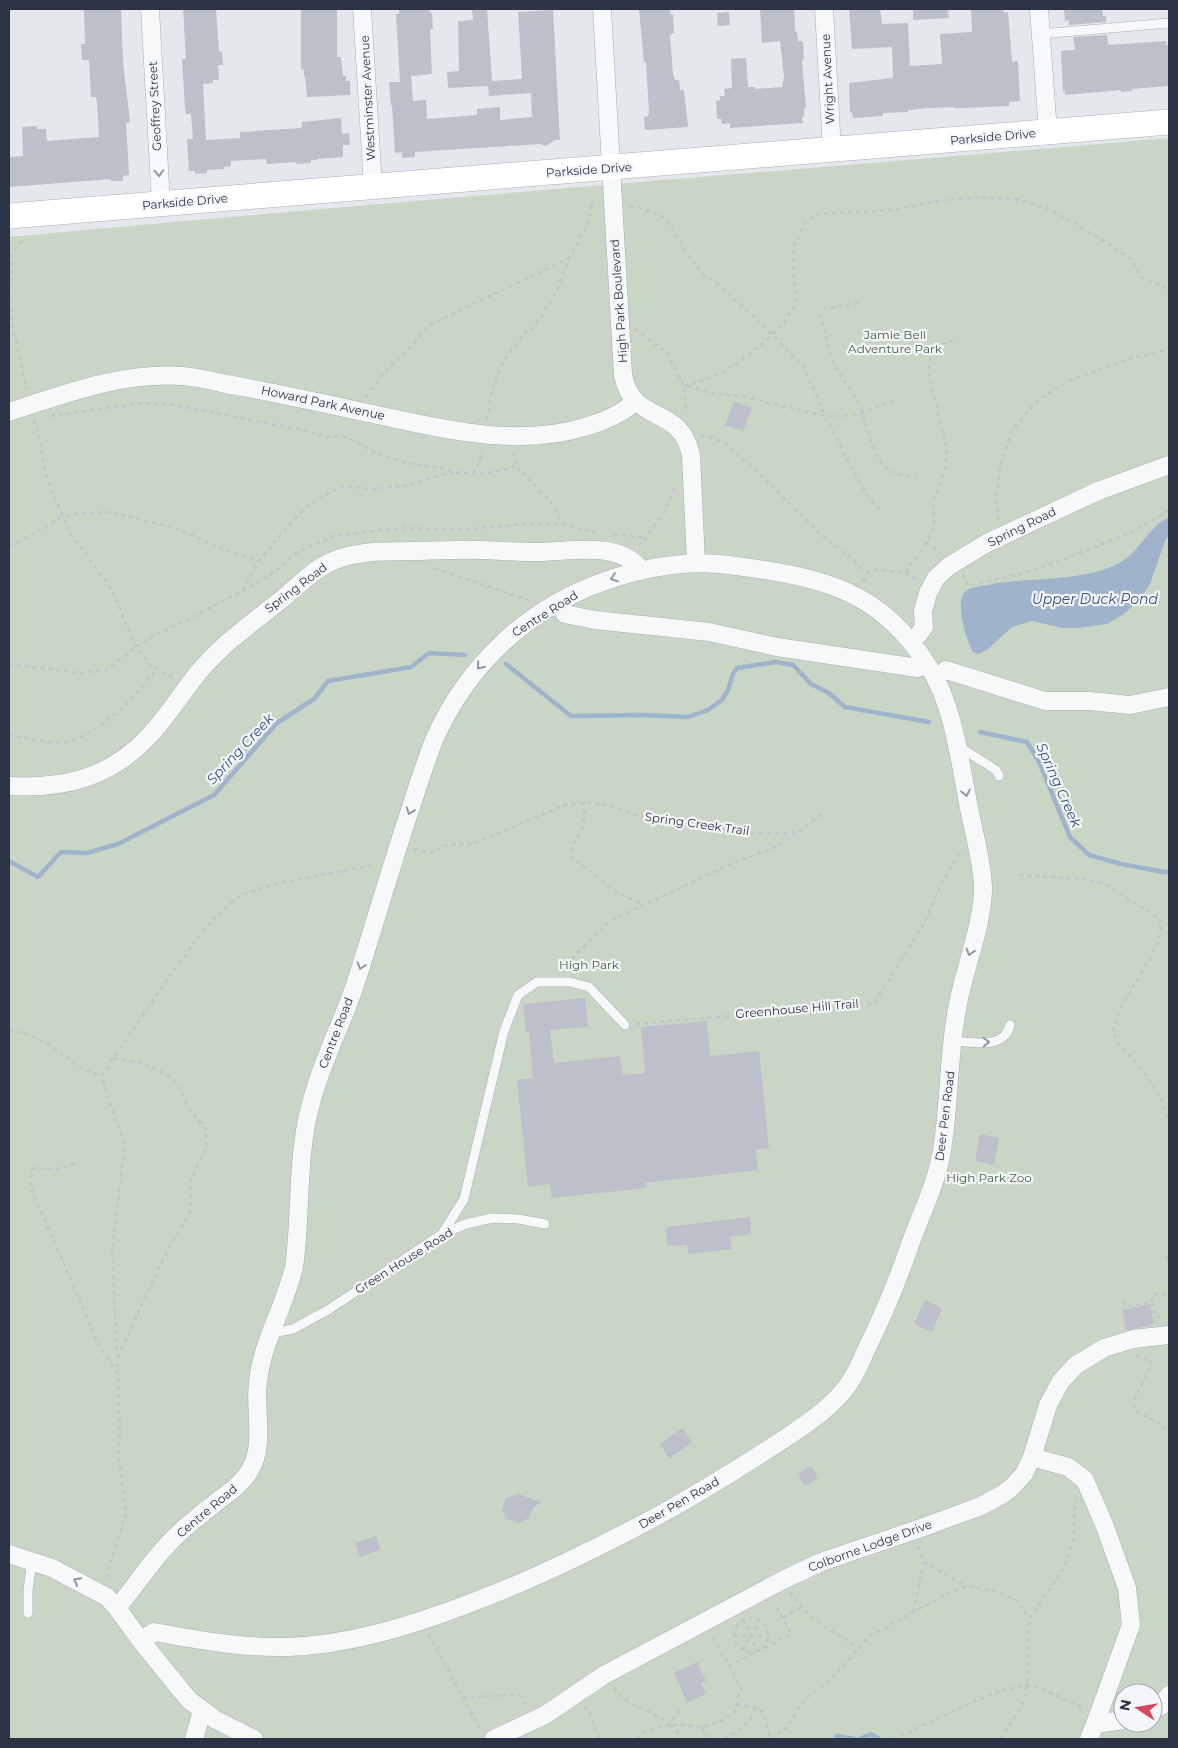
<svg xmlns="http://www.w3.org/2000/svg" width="1178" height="1748" viewBox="0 0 1178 1748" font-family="Montserrat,sans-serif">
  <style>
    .green { fill: #c9d6c5; fill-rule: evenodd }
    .water { fill: #9fb4cc }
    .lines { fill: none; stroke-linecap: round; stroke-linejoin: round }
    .stream { stroke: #9fb4cc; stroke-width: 4.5 }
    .building { fill: #bbc0ca }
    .lane-casing { stroke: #a9aeb7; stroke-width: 10 }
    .street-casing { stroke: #a9aeb7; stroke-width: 19 }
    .secondary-casing { stroke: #a9aeb7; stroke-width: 26 }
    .path { stroke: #c2c5cb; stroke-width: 2.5; stroke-dasharray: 4 4; stroke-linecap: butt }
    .lane { stroke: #f7f8fa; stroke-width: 9 }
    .street { stroke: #f7f8fa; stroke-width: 18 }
    .secondary { stroke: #fff; stroke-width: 25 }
    .oneway { stroke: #9196a0 }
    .labels { text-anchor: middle; stroke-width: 4.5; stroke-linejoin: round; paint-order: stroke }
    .street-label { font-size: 12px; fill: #2b3445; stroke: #f4f6f9 }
    .park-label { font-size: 12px; fill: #3f6138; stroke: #f4f6f9 }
    .water-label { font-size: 14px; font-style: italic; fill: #34527a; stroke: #f4f6f9 }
  </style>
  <rect width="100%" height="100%" fill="#e4e7ec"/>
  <path class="green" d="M1169,138V1739H9V237C395,201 782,171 1169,138ZM1123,1693H1153V1723H1123Z"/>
  <path class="water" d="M1169,517V534L1165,541L1150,584L1141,598L1124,614L1107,624L1079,628H1062L1032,621L1012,627L987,650L978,654L973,652C966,641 954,599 966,591C973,586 985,586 992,584C1032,577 1074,582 1113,566C1140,555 1144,530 1169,517Z"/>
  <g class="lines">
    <path class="stream" d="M506,664L571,716L641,715L688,717L708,710L722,700L728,690L733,674L737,668L776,662L793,665L811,684L829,693L845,707L929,722
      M980,732L1027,742L1039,762L1070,837L1089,855L1121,864L1164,872H1169
      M9,861L38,877L61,852L87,853L118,844L214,795L277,723L314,699L328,681L411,667L429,653L465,655
      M836,1736L855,1739
      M860,1739L871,1734L879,1739"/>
  </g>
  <path class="building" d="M84,9H121L123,62L130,122L126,123L129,175L123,176V181H111V179L9,187V157L23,156L22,127L37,126V129H46L47,141L99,137L97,103L96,97H91L89,60H82L81,44H85Z
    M183,9H216L219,52L222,51L223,65H218L219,80H213V83L203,84L206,140L240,138V132L302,128V122L341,118L342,134L349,133L350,145H343V157L317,159V160H311V163L296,164V162L267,164L266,159L231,161V166L224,167V169L207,170V173L195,174V171H189L187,139H193L191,114H186L185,107L182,59H186Z
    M301,9H337V57H341L343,76H346V81H350V95L307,97L305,76H304V69L301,70Z
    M399,9H430V13H432L433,29H430L432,74L411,76L413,101L426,100L427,119L477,115V109L500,107V120L532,117L531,93L489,96L488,86L448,88L447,72L459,71L458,21L473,20L472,9H487L492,81L522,79L518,12L553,10L560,140H555L546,146L540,144L415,152V157L402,158V152L395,153L392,105H391L389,82H400L396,14H399Z
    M639,9H670L671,15H673L674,33L670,35L673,74L675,80H679L680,90H684L688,127L645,130L644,117L648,116L649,112L646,62L644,63Z
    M760,9H794L795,31L797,32L798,41H802L803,43L804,58L802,61L806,108H804V117H802L803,123L730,128V123L722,124L721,119H717L716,101L720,100V96H725L724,89L732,88L731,59L746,58L748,87H755V89L782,87L784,77L780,41L762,43Z
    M849,9H880L882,24L908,23L910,66L942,64L940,34L972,32L971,9H1003L1004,13L1008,12L1012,62L1018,61L1020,101L1009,102V106L961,108H954V107L929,108L908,110V112L883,113V116L853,118L852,112H850L849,83L893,78L892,47L852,49Z
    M913,9H948L949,18L913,20Z
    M1064,9H1102L1103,16H1106V22L1069,25V20L1065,21Z
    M729,12L730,25L718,26L717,13Z
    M1107,35L1108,45L1166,41V45H1169V86L1132,89V91L1121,92V90L1065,95V91L1063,92L1061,51L1075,50L1073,37Z
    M734,401L752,408L743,431L725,425Z
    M585,998L588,1027L550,1030L554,1063L620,1056L623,1075L645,1073L641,1027L707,1021L710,1056L759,1051L769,1148L756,1149L758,1170L645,1183L646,1188L552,1198L550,1184L528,1187L517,1080L533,1078L529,1032L526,1033L523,1004Z
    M980,1134L999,1138L994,1165L975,1161Z
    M750,1217L751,1234L730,1237L732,1249L688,1254L687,1245L667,1246L666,1227Z
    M925,1300L942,1308L932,1332L914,1324Z
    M1150,1304L1154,1325L1126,1330L1122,1310Z
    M683,1428L692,1443L669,1458L660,1444Z
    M811,1466L818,1478L805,1486L798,1474Z
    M518,1494L541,1502L533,1508L529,1518L519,1523L508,1520L502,1510L506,1498Z
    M376,1536L380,1550L360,1557L355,1543Z
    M697,1662L706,1681L701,1683L706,1694L687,1703L674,1673Z"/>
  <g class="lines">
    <g class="lane-casing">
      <path id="lane" d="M1040,34L1169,23
        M958,746L996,770L999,776
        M953,1041C973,1042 1004,1050 1010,1025
        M442,1234L464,1199L504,1031L518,995L537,982H570L589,987L625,1025
        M272,1333L293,1329L328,1310L442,1234L466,1224L492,1218L518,1219L545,1224
        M28,1613V1590L32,1561"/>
    </g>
    <g class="street-casing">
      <path id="street" d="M150,9L161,204
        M362,9L373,187
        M602,9L623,375C633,426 680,403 691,455L696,563
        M824,9L832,150
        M1039,9L1048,132
        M9,412C65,394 121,372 182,376C197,377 212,381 226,384C274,392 321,403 368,413C439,428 516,449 588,426C605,421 621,414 635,402
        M565,614L595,620L709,632L777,647L918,668
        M919,634L924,627L923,611L928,593L936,578L949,566L987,543L1098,491L1169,465
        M946,670L1045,701H1090L1130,705L1169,697
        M9,786C64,789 110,778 149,736C167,717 181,694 198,673C223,643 252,623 282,599C298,586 315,568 333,561C359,550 384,552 411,551C425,551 439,550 453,550C482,549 511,552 540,552C571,551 623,541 641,571
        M1032,1457L1068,1467L1085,1480L1104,1524L1127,1588L1131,1625L1095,1724
        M9,1554L52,1568L107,1597L117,1608L141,1641L189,1700L216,1720L254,1739
        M117,1608C137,1584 153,1558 175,1537C188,1524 204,1512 219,1500C230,1492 241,1484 249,1472C266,1445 254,1412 258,1382C262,1342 285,1306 294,1267C301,1218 297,1169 307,1120C315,1081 332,1044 347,1007C357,982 364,956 372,931C385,888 398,846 412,804C419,782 426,761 434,740C467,665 528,608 605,581C646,567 693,559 737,566C823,578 879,589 929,667C954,706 960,763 969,808C974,834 982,860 983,887C983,924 965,967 958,1004C948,1052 950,1102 942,1150C937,1181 923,1210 912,1239C899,1277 884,1314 866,1350C861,1362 855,1375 848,1385C833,1406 808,1423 787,1437C746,1464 704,1490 661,1514C598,1548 535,1579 468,1604C410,1626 349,1645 287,1647C241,1648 199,1640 154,1632L141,1641
        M1153,1709L1161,1706L1169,1695
        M194,1739L202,1711
        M494,1739L545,1715L604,1675L783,1580L821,1562L921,1528L981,1506L1003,1494L1011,1488L1024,1474L1032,1457L1048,1405L1061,1381L1076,1365L1104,1348L1133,1339L1169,1335
        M1089,1739L1095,1724L1123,1720"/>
    </g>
    <g class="secondary-casing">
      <path id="secondary" d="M9,216L1169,122"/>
    </g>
    <path class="path" d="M630,207L641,208L662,216L675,232L685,251L702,273L721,286L773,335L804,368L825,416L855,474L873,504L880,509
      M22,241L12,252L11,256L12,274L10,295L13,329L27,390
      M858,303L824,309L820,316C827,332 827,349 834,364C842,380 855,394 862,410C864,415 864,421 866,425C875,456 880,476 916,477
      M635,329L668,354L684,386L686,414
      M684,386L706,380L725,371L753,352L781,326L795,306L796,293L793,270L794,246L804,224L818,214L894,210L937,201L978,197L1016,199L1046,208L1073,222L1130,258L1142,278L1166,288L1169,294
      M688,386L715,394L741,396L825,416H845L858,414L895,400
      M366,397L384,373L432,324L569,258
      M51,416L141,403L168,404L298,429L330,437L341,436L350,439L376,453L412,464L441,468L454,472L480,474L517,467
      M34,420L39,435L44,466L49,483L70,533L112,590L136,647L151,665L173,678
      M487,420L492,389L499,372L504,361L526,331L533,328L548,306L557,290L569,258L587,226L593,200
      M701,436L714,438L729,446L769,483L826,539L846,554L862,569L869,573
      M513,452L516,459L517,467L550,501L558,514L561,524
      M473,474L479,463L482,450
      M998,520L996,497L1001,463L1013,429L1037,401L1068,381L1128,359L1169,350
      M614,535L635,536L644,538
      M926,543L941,553
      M9,545L23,540L62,517L81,513L110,512L179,529L224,550L259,561
      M639,546L664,513L676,485
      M435,568L531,601
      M906,572L916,581
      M963,574L966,584L970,585L1012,576L1055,563L1132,532L1154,520L1169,510
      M863,581L872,570L906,572L928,540L934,527L933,503L946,466L947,449L928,371L933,347L958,339
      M243,590L259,561L281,534L309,505L341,486L372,489L404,486L453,472
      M9,664L80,673L106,670L136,647L155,635L189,619L265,579L296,553L333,536L400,528L469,529L523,524H561L597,533
      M9,735C24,738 54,745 70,741C105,731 134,696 157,669
      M584,802C584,811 585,822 581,831C576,841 571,845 571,857C586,866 598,878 612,888C622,895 632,900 643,904
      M414,849L433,853L446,845L473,844L565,805L584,802L613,806L635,815L657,821L684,820L734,831L760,833H786L800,831L823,813
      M1019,875L1084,879L1106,884L1160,919L1161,933L1155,949L1121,1007L1113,1029L1117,1043L1133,1059L1157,1090L1169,1119
      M560,970L611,920L738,861L772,849L799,832
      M636,1024L874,1003L925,922L940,887L962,848
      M9,1030C23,1033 36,1037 49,1045C68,1057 79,1071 102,1075
      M114,1058L142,1063L166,1074L180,1089L191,1111L205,1128L206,1148L197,1166L190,1185L192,1201L189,1214L167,1251L117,1359
      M74,1163L60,1169L33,1168L30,1186L99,1345L118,1375L120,1430L119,1456L126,1513L107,1574L113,1581
      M1169,1249L1166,1261L1169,1263
      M1124,1302L1126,1307L1150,1302L1152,1304L1153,1312H1157L1160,1320
      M1151,1302L1156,1293L1166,1295L1169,1291
      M1136,1356L1152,1361L1145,1379L1135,1398L1134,1410L1162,1425L1169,1436
      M118,1375L112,1250L125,1145L108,1098L102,1075L171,974L212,919L241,895L273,884L375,865
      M924,1562L966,1586
      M790,1592C808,1619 833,1632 860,1648
      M913,1612L924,1562L919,1546
      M734 1635a17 17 0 1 1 34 0a17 17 0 1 1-34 0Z
      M783,1618L800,1608
      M743,1620L758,1651
      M428,1634L481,1730
      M734,1636H768
      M743,1650L759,1620
      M729,1666L791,1634L775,1604H774
      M614,1688C625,1707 654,1709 669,1724L681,1709
      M463,1697L520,1695L527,1708
      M737,1704L756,1708L763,1712L770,1739
      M584,1707L588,1710L599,1739
      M670,1725L675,1728L681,1739
      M702,1727L708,1739
      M638,1739L640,1734L669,1724L702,1727L724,1720L735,1712L741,1688L712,1635
      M725,1739L748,1723L756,1708
      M771,1739L787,1727L806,1698L828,1682L860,1648L868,1637L954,1590L967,1586L999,1592L1018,1601L1029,1619
      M893,1739L989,1695L1008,1689L1027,1685L1042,1689L1084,1708
      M1001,1739L1021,1708L1027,1685L1029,1619L1065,1566L1074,1536L1075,1508L1077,1500"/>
    <use href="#lane" class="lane"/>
    <use href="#street" class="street"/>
    <use href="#secondary" class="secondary"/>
  </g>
  <defs><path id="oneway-chevron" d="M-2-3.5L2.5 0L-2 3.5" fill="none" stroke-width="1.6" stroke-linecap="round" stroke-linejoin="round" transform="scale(1.25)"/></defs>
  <g class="oneway">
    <use href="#oneway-chevron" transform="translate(159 173) rotate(87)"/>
    <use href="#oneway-chevron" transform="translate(614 578) rotate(161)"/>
    <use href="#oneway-chevron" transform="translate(480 666) rotate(129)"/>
    <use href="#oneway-chevron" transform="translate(966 793) rotate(78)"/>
    <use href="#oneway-chevron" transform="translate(410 811) rotate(109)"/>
    <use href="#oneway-chevron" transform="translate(970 952) rotate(105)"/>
    <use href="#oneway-chevron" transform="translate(361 966) rotate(108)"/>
    <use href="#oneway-chevron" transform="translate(986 1042) rotate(-3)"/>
    <use href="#oneway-chevron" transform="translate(77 1581) rotate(-152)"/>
  </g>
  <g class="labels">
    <g class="street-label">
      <text transform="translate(828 79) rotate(-93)" y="4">Wright Avenue</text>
      <text transform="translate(368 98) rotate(-93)" y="4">Westminster Avenue</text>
      <text transform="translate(155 106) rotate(-93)" y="4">Geoffrey Street</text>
      <text transform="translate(993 137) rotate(-5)" y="4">Parkside Drive</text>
      <text transform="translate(589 170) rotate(-4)" y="4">Parkside Drive</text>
      <text transform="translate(185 202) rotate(-5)" y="4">Parkside Drive</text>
      <text transform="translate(619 301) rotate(-94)" y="4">High Park Boulevard</text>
      <text transform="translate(323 403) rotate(12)" y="4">Howard Park Avenue</text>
      <text transform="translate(1022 527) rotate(-26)" y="4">Spring Road</text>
      <text transform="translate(296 588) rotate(-37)" y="4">Spring Road</text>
      <text transform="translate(545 614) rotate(-32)" y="4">Centre Road</text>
      <text transform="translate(697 824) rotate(8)" y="4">Spring Creek Trail</text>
      <text transform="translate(797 1009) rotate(-5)" y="4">Greenhouse Hill Trail</text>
      <text transform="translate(336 1033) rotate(-69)" y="4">Centre Road</text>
      <text transform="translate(945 1116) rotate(-83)" y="4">Deer Pen Road</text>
      <text transform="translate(404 1261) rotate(-32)" y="4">Green House Road</text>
      <text transform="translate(679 1503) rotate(-30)" y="4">Deer Pen Road</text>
      <text transform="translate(207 1511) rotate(-40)" y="4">Centre Road</text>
      <text transform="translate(870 1546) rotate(-20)" y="4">Colborne Lodge Drive</text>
    </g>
    <g class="park-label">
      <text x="895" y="339">Jamie Bell<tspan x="895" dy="14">Adventure Park</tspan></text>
      <text x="589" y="969">High Park</text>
      <text x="989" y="1182">High Park Zoo</text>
    </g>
    <g class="water-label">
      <text x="1095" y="604">Upper Duck Pond</text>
      <text transform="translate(240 749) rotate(-47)" y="5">Spring Creek</text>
      <text transform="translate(1059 785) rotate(66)" y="5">Spring Creek</text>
    </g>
  </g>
  <rect width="1178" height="1748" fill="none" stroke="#2b3445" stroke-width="20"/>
  <g transform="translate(1138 1708) rotate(282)"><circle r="24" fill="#f4f6f9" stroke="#a4a8b1"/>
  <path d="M0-4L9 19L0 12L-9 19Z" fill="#d1495b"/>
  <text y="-8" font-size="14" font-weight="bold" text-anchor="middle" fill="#2b3445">N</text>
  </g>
</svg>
